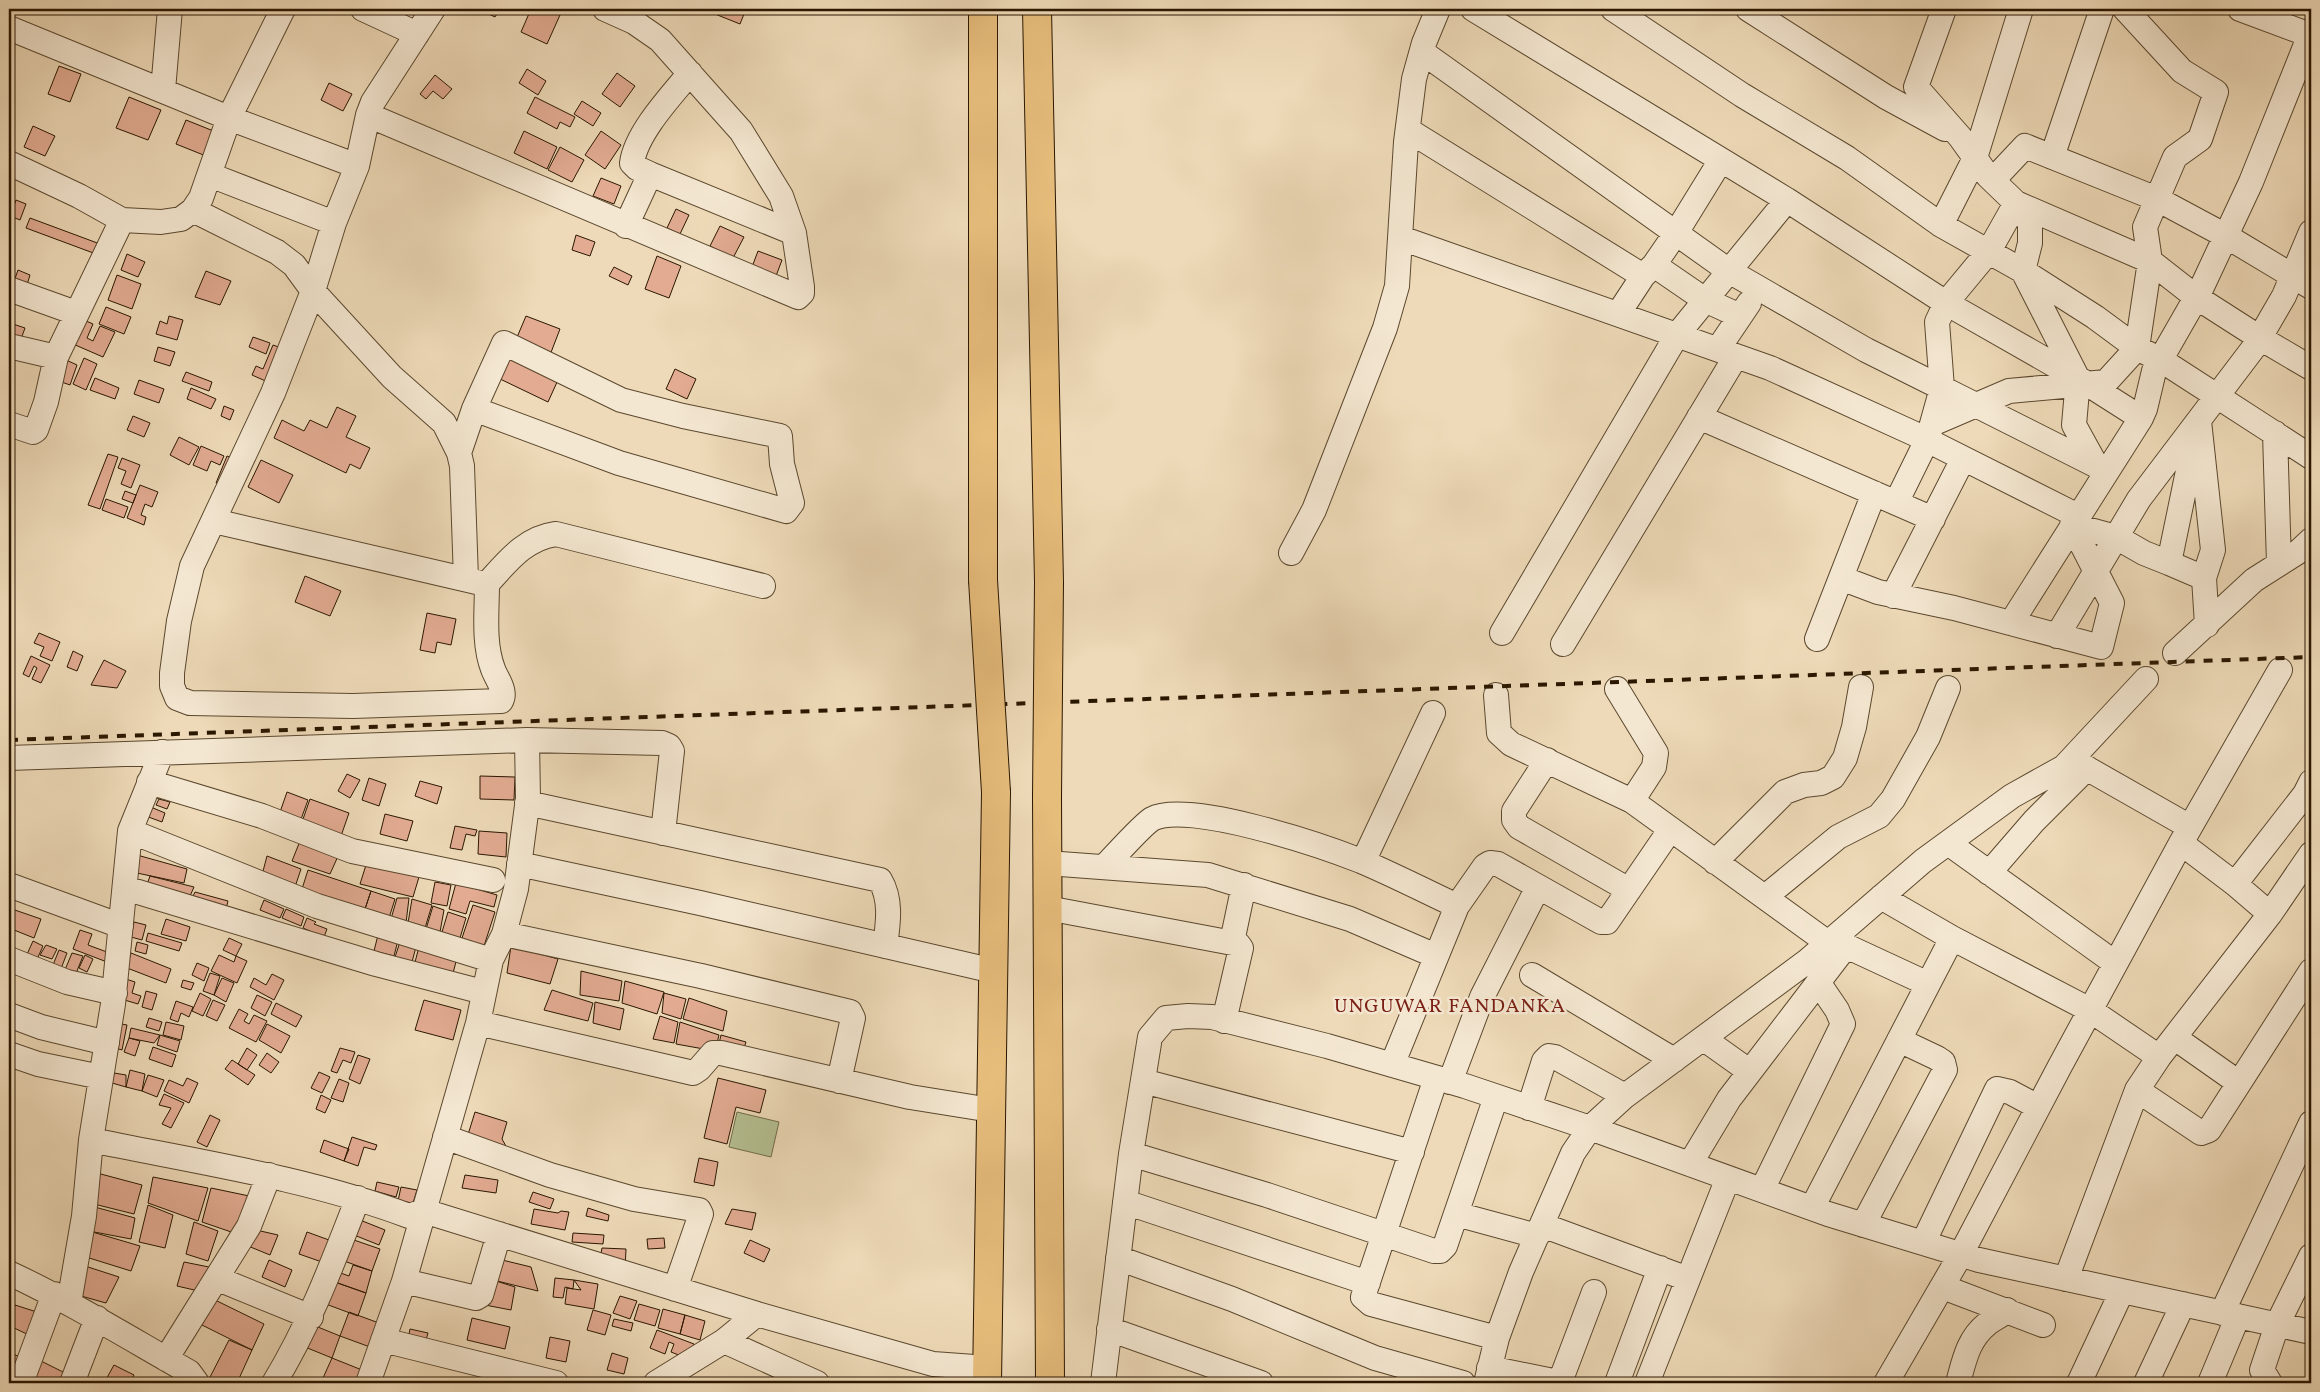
<svg xmlns="http://www.w3.org/2000/svg" width="2320" height="1392" viewBox="0 0 2320 1392" font-family="Vollkorn,serif">
  <style>
    .green { fill: #b5c092; stroke: #706c49 }
    .building { fill: #e2ab92; stroke: #2a1700 }
    .lines { fill: none; stroke-linecap: round; stroke-linejoin: round }
    .minor-casing { stroke: #5b482e; stroke-width: 26 }
    .primary-casing { stroke: #2a1700; stroke-width: 30 }
    .minor { stroke: #f4e7d1; stroke-width: 24 }
    .primary { stroke: #e7bd7c; stroke-width: 28 }
    .rail { stroke: #2a1700; stroke-width: 4; stroke-dasharray: 9 9; stroke-linecap: butt }
    .primary-bridge-casing { stroke: #2a1700; stroke-width: 30; stroke-linecap: butt }
    .primary-bridge { stroke: #e7bd7c; stroke-width: 28 }
    .labels { text-anchor: middle; stroke-width: 5; stroke-linejoin: round; paint-order: stroke }
    .quarter-label { font-size: 20px; letter-spacing: 1px; fill: #7a1f14; stroke: #f4e7d1 }
  </style>
  <rect width="100%" height="100%" fill="#eedab8"/>
  <filter id="stains"><feTurbulence type="fractalNoise" baseFrequency=".004" numOctaves="4"/><feColorMatrix values="0 0 0 0 .2 0 0 0 0 .09 0 0 0 0 .02 0 0 0 .5 -.17"/></filter>
  <radialGradient id="worn" r=".72"><stop offset=".6" stop-color="#630" stop-opacity="0"/><stop offset="1" stop-color="#630" stop-opacity=".3"/></radialGradient>
  <path class="green" d="M737,1112L779,1122L771,1157L729,1147Z"/>
  <path class="building" d="M478,9H500L495,17Z
    M531,9H545L560,15L547,44L521,32Z
    M711,9H746L740,24L710,12Z
    M59,66L81,74L70,102L48,94Z
    M527,69L546,81L538,95L519,83Z
    M617,73L635,86L620,107L602,94Z
    M435,75L452,89L443,99L433,91L426,99L420,94Z
    M329,83L352,94L343,111L321,100Z
    M129,97L161,110L148,140L116,128Z
    M535,97L575,117L570,127L560,122L557,129L527,113Z
    M582,101L601,113L593,126L574,114Z
    M186,120L216,132L206,156L176,144Z
    M33,126L55,136L45,156L24,147Z
    M524,131L557,147L547,169L514,153Z
    M601,131L621,145L605,169L585,155Z
    M560,147L584,160L572,182L548,170Z
    M601,178L621,186L614,204L593,196Z
    M16,200L26,204L20,220L10,216Z
    M676,209L689,215L680,234L667,228Z
    M30,218L100,244L96,254L26,228Z
    M720,226L744,237L733,258L710,246Z
    M576,235L595,242L590,256L572,250Z
    M758,251L782,260L776,276L752,267Z
    M127,254L145,262L138,277L121,270Z
    M657,256L681,266L669,298L645,289Z
    M614,267L632,276L628,285L609,276Z
    M18,270L30,275L25,291L12,287Z
    M206,271L231,281L220,305L195,297Z
    M117,275L141,284L132,309L108,300Z
    M106,307L131,317L124,334L99,324Z
    M169,316L183,320L177,340L156,334L160,321L167,324Z
    M526,316L560,329L550,355L515,342Z
    M84,320L93,324L87,338L93,341L100,326L115,332L103,357L73,344Z
    M10,323L25,328L21,339L9,334Z
    M253,337L270,343L266,354L249,347Z
    M273,345L284,349L270,383L252,375L256,366L263,369Z
    M158,347L175,352L170,366L154,361Z
    M508,356L558,380L548,402L498,378Z
    M84,358L97,364L86,390L73,384Z
    M64,359L77,365L70,385L56,380Z
    M675,369L696,379L687,399L666,389Z
    M186,372L212,382L209,391L182,381Z
    M95,378L119,388L115,399L90,390Z
    M139,380L164,389L159,403L134,394Z
    M191,388L216,399L211,409L187,399Z
    M224,406L234,410L230,420L221,416Z
    M337,407L356,416L346,437L370,448L360,469L350,464L346,473L274,438L282,420L304,431L310,420L327,428Z
    M133,416L150,423L144,437L127,430Z
    M179,437L199,447L189,465L170,455Z
    M201,446L224,456L220,465L211,461L207,471L193,465Z
    M108,454L118,457L100,509L88,505Z
    M227,456L237,460L226,487L216,483Z
    M122,458L140,465L131,488L121,484L126,471L118,468Z
    M261,460L293,475L279,503L248,487Z
    M140,485L158,492L152,507L145,504L141,515L146,517L144,525L127,518Z
    M125,491L136,495L133,503L122,499Z
    M106,499L128,507L124,518L102,510Z
    M305,576L341,591L330,616L295,602Z
    M427,613L456,619L451,645L437,642L435,653L420,650Z
    M39,633L60,642L52,661L40,656L44,647L34,643Z
    M73,651L83,656L77,671L67,667Z
    M31,656L50,665L41,683L32,679L37,668L34,666L29,677L23,674Z
    M104,660L126,671L117,688L91,685Z
    M347,774L360,780L350,798L338,791Z
    M480,776L515,777L514,800L480,799Z
    M369,778L386,784L379,806L362,800Z
    M420,781L442,787L437,804L415,796Z
    M287,792L308,800L300,822L279,815Z
    M159,799L170,802L167,809L156,805Z
    M310,799L349,813L341,836L302,822Z
    M146,805L165,813L162,822L143,815Z
    M385,814L413,821L407,841L380,834Z
    M455,826L477,830L475,836L466,834L462,850L450,848Z
    M479,831L507,833L506,857L478,854Z
    M300,841L339,854L330,874L292,861Z
    M137,855L187,869L184,883L137,873Z
    M267,856L301,869L295,887L262,875Z
    M366,865L419,877L413,897L360,884Z
    M308,870L371,891L365,909L302,889Z
    M150,876L194,887L186,905L144,893Z
    M435,882L451,885L447,906L431,903Z
    M456,883L497,895L494,907L470,901L466,914L449,909Z
    M371,891L395,899L389,918L365,909Z
    M195,892L228,901L224,917L188,907Z
    M397,898H409L406,923L391,919Z
    M412,899L432,905L425,928L408,923Z
    M264,900L284,909L280,918L260,910Z
    M473,905L495,912L484,946L462,938Z
    M433,906L444,910L440,932L426,929Z
    M9,908L41,919L34,938L9,928Z
    M286,909L304,917L301,926L282,918Z
    M448,912L466,918L460,938L442,932Z
    M307,918L316,922L314,924L327,929L324,937L303,928Z
    M166,919L190,927L186,941L161,934Z
    M134,922L146,925L142,940L131,937Z
    M80,930L92,934L88,945L107,952V962L73,949Z
    M379,931L399,936L394,956L374,951Z
    M148,933L182,943L179,951L146,941Z
    M229,938L242,944L236,956L223,950Z
    M401,939L417,943L412,962L395,957Z
    M33,941L43,946L34,966L24,961Z
    M137,942L148,945L146,954L135,951Z
    M420,943L458,954L452,977L414,966Z
    M46,945L57,949L52,959L40,955Z
    M511,946L558,959L550,984L507,973Z
    M59,950L67,953L59,974L51,970Z
    M72,953L83,956L73,981L62,977Z
    M131,953L171,969L166,983L127,968Z
    M85,955L93,959L87,972L79,968Z
    M219,955L234,962L236,956L247,961L237,983L211,971Z
    M197,963L209,968L204,981L192,975Z
    M581,971L622,981L619,1001L580,995Z
    M210,973L220,976L214,995L203,991Z
    M272,974L284,980L274,1000L250,987L254,978L266,985Z
    M222,978L234,983L226,1002L214,995Z
    M126,979L135,982L132,993L141,996L138,1004L121,999Z
    M183,980L194,983L191,990L181,987Z
    M625,981L664,992L657,1014L622,1003Z
    M552,990L593,1003L588,1021L544,1010Z
    M146,991L157,994L152,1010L142,1007Z
    M200,993L211,999L203,1016L192,1011Z
    M664,993L686,999L681,1019L662,1013Z
    M257,995L272,1002L265,1016L251,1008Z
    M689,998L727,1011L723,1031L683,1019Z
    M213,1000L225,1005L217,1021L206,1016Z
    M424,1000L461,1010L453,1040L415,1030Z
    M176,1001L193,1007L189,1017L181,1013L178,1022L170,1019Z
    M595,1002L624,1009L620,1030L593,1023Z
    M276,1003L302,1016L296,1027L271,1014Z
    M239,1009L248,1014L244,1021L249,1024L254,1015L267,1021L256,1042L229,1028Z
    M660,1016L678,1022L674,1043L653,1039Z
    M149,1018L162,1022L159,1031L146,1027Z
    M166,1022L184,1026L181,1040L163,1035Z
    M680,1022L719,1035L715,1051L676,1044Z
    M116,1023L127,1025L122,1050L112,1047Z
    M267,1024L290,1036L281,1053L259,1040Z
    M131,1028L160,1035L154,1043L129,1038Z
    M160,1035L180,1041L177,1052L157,1045Z
    M721,1035L746,1042L741,1057L717,1052Z
    M129,1038L140,1041L135,1056L124,1052Z
    M153,1047L176,1055L172,1067L149,1059Z
    M247,1048L257,1055L247,1070L238,1064Z
    M340,1048L355,1052L351,1063L343,1060L337,1073L331,1071Z
    M267,1053L279,1062L271,1073L259,1065Z
    M358,1055L370,1059L360,1084L349,1079Z
    M232,1060L255,1075L248,1085L225,1069Z
    M130,1070L145,1074L142,1091L126,1087Z
    M319,1072L330,1077L322,1093L311,1088Z
    M114,1073L126,1075V1087L112,1083Z
    M148,1075L164,1080L157,1097L142,1091Z
    M187,1078L198,1083L189,1103L164,1091L169,1080L183,1086Z
    M718,1078L766,1090L760,1113L736,1107L727,1144L704,1138Z
    M339,1079L349,1083L343,1102L331,1098Z
    M164,1094L184,1103L171,1128L162,1124L171,1108L159,1105Z
    M321,1095L331,1100L325,1113L316,1109Z
    M475,1112L507,1122L502,1139L507,1148L466,1141Z
    M210,1115L220,1120L207,1147L197,1142Z
    M352,1137L377,1145L375,1150L364,1147L358,1166L344,1161Z
    M324,1140L349,1149L344,1161L320,1152Z
    M699,1158L718,1162L714,1186L694,1182Z
    M97,1173L142,1185L134,1214L94,1204Z
    M465,1175L498,1180L496,1193L462,1188Z
    M153,1177L208,1188L198,1221L148,1203Z
    M377,1182L399,1187L396,1197L375,1191Z
    M401,1187L417,1190L413,1203L398,1201Z
    M211,1188L254,1197L240,1235L202,1222Z
    M533,1192L554,1199L550,1209L529,1202Z
    M148,1205L173,1215L165,1248L139,1242Z
    M91,1206L135,1218L131,1239L89,1231Z
    M588,1208L609,1215L608,1221L586,1216Z
    M534,1209L558,1213L561,1211L569,1212L565,1230L531,1224Z
    M732,1209L756,1213L752,1230L725,1224Z
    M360,1220L385,1230L379,1245L354,1235Z
    M194,1222L218,1231L208,1261L186,1254Z
    M256,1230L278,1235L270,1255L248,1246Z
    M89,1231L140,1246L131,1271L86,1257Z
    M307,1232L329,1240L322,1262L299,1254Z
    M573,1233L604,1235L603,1244L572,1242Z
    M664,1238L665,1248L648,1249L647,1239Z
    M351,1239L380,1249L372,1271L344,1261Z
    M750,1240L770,1249L764,1262L744,1253Z
    M602,1248L626,1249L625,1270L600,1259Z
    M498,1259L531,1267L538,1291L493,1280Z
    M269,1260L292,1270L285,1287L262,1277Z
    M184,1262L209,1267L203,1292L177,1286Z
    M353,1265L372,1271L366,1293L332,1281L335,1271L349,1276Z
    M85,1266L119,1277L106,1303L81,1296Z
    M555,1278L574,1280L573,1289L565,1287L563,1298L553,1297Z
    M493,1280L515,1287L511,1310L485,1305Z
    M574,1280L598,1284L594,1309L565,1304L567,1288L581,1290Z
    M332,1281L366,1293L358,1316L323,1303Z
    M620,1296L637,1301L630,1319L613,1313Z
    M213,1299L264,1324L252,1350L200,1324Z
    M639,1304L660,1310L655,1326L634,1320Z
    M15,1305L40,1313L31,1336L10,1326Z
    M663,1309L685,1315L680,1334L658,1328Z
    M593,1310L611,1315L605,1335L587,1330Z
    M349,1312L379,1323L370,1347L340,1336Z
    M685,1315L705,1321L700,1340L680,1334Z
    M472,1318L510,1327L505,1349L467,1340Z
    M614,1319L633,1323L631,1331L612,1326Z
    M313,1325L340,1336L332,1358L305,1347Z
    M410,1329L428,1333L422,1354L406,1350Z
    M657,1330L694,1344L689,1359L671,1352L674,1344L669,1342L665,1354L650,1348Z
    M550,1337L570,1341L566,1362L546,1358Z
    M229,1340L252,1350L237,1383H213L208,1381Z
    M9,1352L24,1359L17,1376L9,1373Z
    M612,1353L628,1358L624,1374L607,1370Z
    M332,1358L362,1370L357,1383H334L323,1378Z
    M41,1361L69,1375L66,1383H31Z
    M114,1365L134,1375L130,1383H104Z"/>
  <g class="lines">
    <g class="minor-casing">
      <path id="minor" d="M363,9L417,34
        M433,9L373,102L368,115L357,166L334,223L313,291L273,393L192,566L179,621L172,673V686L177,698L190,703L353,706L501,701C507,691 496,678 493,669C483,643 487,611 487,584C507,562 525,538 556,534L763,586
        M1473,9L1787,200
        M1613,9L1742,95L1847,158L1941,225L2023,271L2095,317L2137,348L2161,360L2311,457
        M1748,9L1886,97L1945,129
        M1944,9L1916,87L1960,137L1988,176L2016,203L2030,223V243L2023,271L2078,379L2074,425L2096,465
        M2240,9L2310,35
        M9,28L229,118L357,166
        M1422,52L1729,271L1866,350L1942,388L1932,424
        M690,73C671,96 636,133 632,163L637,168L650,174L794,233
        M163,90L170,9
        M368,115L798,297L802,293V287L794,233L781,196L741,131L660,40L634,22L605,9
        M1408,130L1643,276L1654,265L1705,300L1740,316
        M2052,157L2102,9
        M9,163L79,196L122,220L161,222L181,219L193,210L201,198L229,118L283,9
        M210,175L334,223
        M1993,180L2025,146L2157,199L2226,236L2311,287
        M193,210L277,252L294,265L313,291L392,377L444,423L459,453L462,466L466,579
        M1941,225L1975,158L2021,9
        M626,226L650,174
        M1401,238L1770,368L1915,434L2078,516
        M1654,265L1676,233L1721,160
        M9,289L76,313
        M1618,314L1643,276
        M9,346L56,357
        M1718,349L1749,303
        M1699,417L1933,519
        M2199,421L2213,550L2204,578L2207,625
        M9,424L33,432L36,430L46,402L56,357L122,220
        M2275,433L2279,564
        M2194,442L2169,563L2204,578
        M459,453L474,409L504,343L621,400L683,416L780,436L782,464L792,503L786,511L619,463L474,409
        M2099,467L1942,388L1937,322L1946,303L2086,383L2141,418
        M1896,503L1927,440L1932,424L2009,391L2106,382L2137,348L2150,261L2145,227L2175,157L2200,139L2216,92L2182,71L2125,9
        M214,521L481,583
        M1291,553L1314,510L1385,328L1397,286L1406,142L1414,79L1424,43L1438,9
        M1841,578L1878,592L1954,608L2101,647L2112,603L2072,525L2116,537L2144,553L2169,563
        M1893,596L1963,459
        M2011,623L2141,418L2145,409L2154,371L2201,289L2251,182L2311,32
        M1502,633L1677,335L1787,200L1946,303L1989,251L2016,203L2150,261L2196,297L2260,338L2311,368
        M2057,636L2139,499L2255,346L2284,296L2311,232
        M1817,639L1874,493
        M1563,644L1736,356
        M2175,653L2254,580L2298,552L2311,540
        M1617,689L1656,753L1654,767L1632,801
        M1496,695L1499,733L1511,744L1632,801L1828,943L1846,946L1928,984
        M527,740L662,743L669,746L672,751L663,833
        M9,758L527,740L528,798L516,889L504,934L491,960L478,1023L404,1281L368,1383
        M1547,760L1514,811V820L1519,827L1629,890
        M2074,761L2190,827
        M149,782L262,816L352,851L493,880
        M527,803L880,880C892,900 888,924 885,946
        M130,831L317,906L491,960
        M1948,843L2115,963
        M2181,843L2235,884L2270,914
        M1363,862L1433,713
        M1715,862L1785,792L1804,785L1821,783L1833,777L1845,758L1854,727L1861,687
        M1047,863L1208,875L1350,919L1436,956
        M519,864L700,903L994,971
        M1104,867C1114,857 1142,825 1152,819C1188,800 1323,846 1361,861C1394,875 1425,891 1457,906
        M1989,873L2034,821L2087,768
        M2235,884L2305,794L2311,782
        M9,885L121,926
        M125,888L376,964L483,992
        M1765,897L1838,837L1879,816L1893,799L1928,737L1948,688
        M1881,897L1952,938L2090,1010L2159,1057
        M1047,908L1238,944L1241,948L1224,1021
        M504,934L701,976L850,1012L853,1018L839,1081
        M1232,942L1244,885
        M9,959L67,982L115,993
        M1532,975L1674,1060
        M9,1015L41,1027L107,1043
        M478,1023L693,1073L699,1069L713,1053H721L910,1097L991,1110
        M2175,1038L2239,1083
        M1704,1039L1749,1071
        M9,1054L38,1064L101,1077
        M1392,1065L1457,906L1485,866L1490,863L1498,864L1601,922H1607L1670,830
        M1436,1078L1363,1297L1371,1304L1497,1338
        M1143,1081L1412,1152
        M1450,1082L1482,997L1538,887
        M2137,1090L2201,1133L2209,1130L2311,971
        M1529,1108L1544,1061L1549,1056L1555,1057L1625,1096
        M445,1137L550,1175L634,1199L699,1210L701,1214L675,1289
        M91,1140C198,1162 307,1178 409,1216L424,1211L757,1314L933,1364L988,1368
        M1131,1154L1267,1195L1434,1251H1440L1445,1246L1496,1097
        M1690,1164L1729,1099L1846,946
        M1762,1190L1843,1024L1837,1010L1818,982
        M1125,1202L1368,1283
        M1812,1208L1952,938
        M1456,1214L1537,1236
        M1542,1225L1688,1279
        M1863,1225L1945,1070L1943,1062L1937,1058L1899,1040
        M1923,1243L1997,1089L2010,1092L2038,1107
        M1118,1258L1232,1299L1375,1358L1463,1383
        M9,1273C71,1302 129,1338 189,1372L197,1383
        M218,1279L311,1317
        M2066,1279L2137,1090L2159,1057L2270,914L2311,854
        M404,1281L476,1298L481,1295L499,1234
        M1943,1287L2043,1325
        M69,1303L84,1216L91,1140L113,1004L130,831L162,752
        M2222,1313L2311,1123
        M1109,1329L1261,1383
        M383,1340L556,1383
        M724,1341L817,1383
        M166,1359L249,1226L269,1175
        M1489,1368L1563,1383
        M1560,1382L1594,1292
        M21,1383L54,1294
        M72,1383L97,1318
        M274,1383C310,1324 333,1262 358,1198
        M656,1383L724,1341L757,1314
        M1103,1383L1131,1154L1150,1037L1166,1018L1188,1016L1212,1017L1327,1046L1465,1086L1590,1128L1828,1214L1979,1260L2311,1332
        M1486,1383L1497,1338L1521,1272L1573,1153L1590,1128L1625,1096L1806,962L1923,861L2012,796L2064,767L2146,679
        M1617,1383L1660,1268
        M1647,1383L1728,1178
        M1886,1383L1961,1254L2060,1066L2181,843L2280,670
        M1958,1383C1964,1361 1968,1339 1987,1324C1993,1319 2001,1316 2007,1310
        M2079,1383L2122,1291
        M2146,1383L2183,1304
        M2210,1383L2238,1316
        M2270,1383L2262,1370L2277,1325L2311,1256"/>
    </g>
    <g class="primary-casing">
      <path id="primary" d="M983,9V580
        M1037,9L1049,582
        M1047,797L1050,1383
        M987,1383L996,792"/>
    </g>
    <use href="#minor" class="minor"/>
    <use href="#primary" class="primary"/>
    <path class="rail" d="M9,740L2311,657"/>
    <g class="primary-bridge-casing">
      <path id="primary-bridge" d="M983,580L996,792
        M1047,797L1049,582"/>
    </g>
    <use href="#primary-bridge" class="primary-bridge"/>
  </g>
  <g class="labels">
    <g class="quarter-label">
      <text x="1450" y="1012">UNGUWAR FANDANKA</text>
    </g>
  </g>
  <rect width="2320" height="1392" fill="none" stroke="#eedab8" stroke-width="30"/>
  <rect x="10" y="10" width="2300" height="1372" fill="none" stroke="#2a1700" stroke-width="2.5"/>
  <rect x="15" y="15" width="2290" height="1362" fill="none" stroke="#2a1700"/>
  <rect width="100%" height="100%" filter="url(#stains)"/>
  <rect width="100%" height="100%" fill="url(#worn)"/>
</svg>
